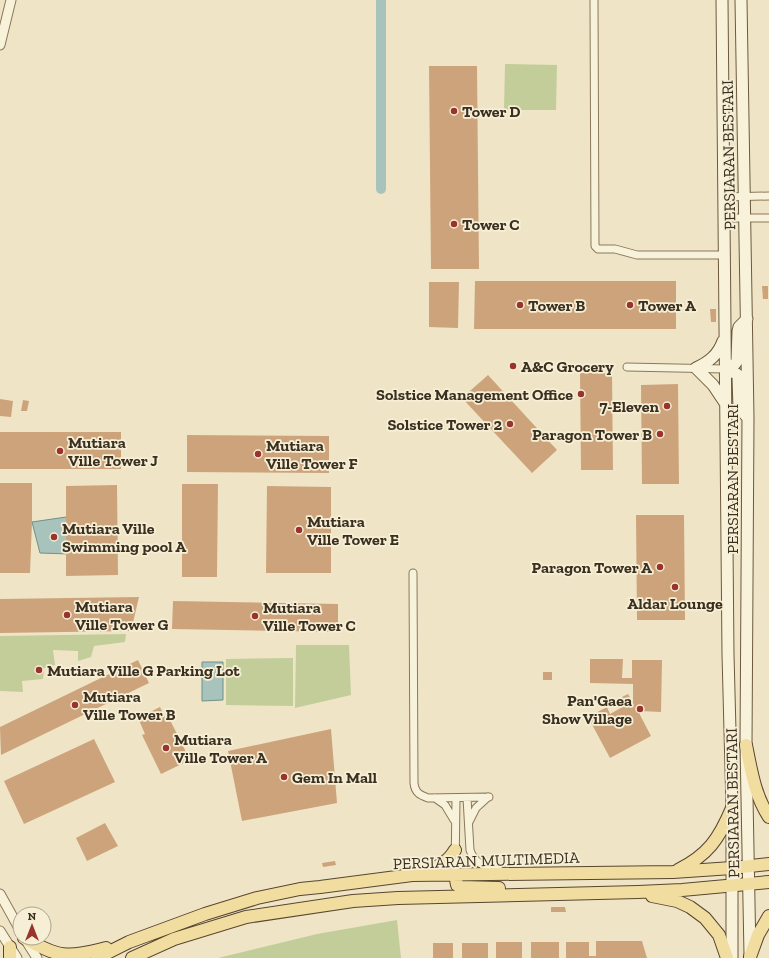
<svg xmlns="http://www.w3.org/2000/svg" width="769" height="958" viewBox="0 0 769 958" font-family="'Zilla Slab',serif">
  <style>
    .green { fill: #c3cd9a }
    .water { fill: #a8c2bc; stroke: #6e918b }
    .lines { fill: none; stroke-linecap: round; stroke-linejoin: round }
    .canal { stroke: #a8c2bc; stroke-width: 10 }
    .building { fill: #cda37c }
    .minor-casing { stroke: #8a785c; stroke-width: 9 }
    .tertiary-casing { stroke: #8a785c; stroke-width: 11 }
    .secondary-casing { stroke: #6c593f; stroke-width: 13 }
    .primary-casing { stroke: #584630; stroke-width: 14 }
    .minor { stroke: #f9f2da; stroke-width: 7 }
    .tertiary { stroke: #f9f2da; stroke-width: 9 }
    .secondary { stroke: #f9f2da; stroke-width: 11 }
    .primary { stroke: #f1dd9f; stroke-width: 12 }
    .poi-dot { fill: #99332c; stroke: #f6efd6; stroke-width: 1.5 }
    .labels { text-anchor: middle; stroke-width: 3.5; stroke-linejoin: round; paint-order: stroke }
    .poi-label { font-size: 16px; font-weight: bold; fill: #3b2f20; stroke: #f6efd6; text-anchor: start }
    .street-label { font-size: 16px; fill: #3b2f20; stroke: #f6efd6 }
  </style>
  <rect width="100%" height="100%" fill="#efe5c6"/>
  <path class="green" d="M505,64L557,65L556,110H504Z
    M126,634L125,642L94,646L91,657L78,661V651L53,650L55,665L44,668L43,679L22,681L23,692L0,691V636Z
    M296,645H349L351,695L295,708Z
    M293,658V706L226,705V659Z
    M397,920L401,958H218L317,934Z"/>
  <path class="water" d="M73,516L70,554L40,553L32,522Z
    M202,662H223V700L202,701Z"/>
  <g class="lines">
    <path class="canal" d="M381,0V189"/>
  </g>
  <path class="building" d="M429,66H477L479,269H431Z
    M475,281H676V329H474Z
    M429,282H459L458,328L429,327Z
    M762,286H768V299H763Z
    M710,309H716V322H711Z
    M580,373H612L613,470H581Z
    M488,375L557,450L532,473L462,398Z
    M678,384L679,484H642L641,385Z
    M0,399L13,401L11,417L0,416Z
    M23,400L29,401L27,411H21Z
    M0,432H121V469H0Z
    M187,435L329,436V473L187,472Z
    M0,483H32V522L30,573H0Z
    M182,484H218L217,577H182Z
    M117,485L118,575L66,576V486Z
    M267,486L331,487V573H266Z
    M636,515H684L685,620H637Z
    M139,597L131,631L0,633V599Z
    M173,601L338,604V632L172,629Z
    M590,659H623L622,678H632V660H662L661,712L640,711V715L651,736L610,758L588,717L607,707L610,714L626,705L622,697L628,694L633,703V684L590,683Z
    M138,660L149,683L1,755L0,727Z
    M543,672H552V680H543Z
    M160,707L167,722L170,720L190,760L161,774L142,735L145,734L138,718Z
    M331,729L337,803L242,821L228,751Z
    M94,739L115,782L24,824L4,781Z
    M105,823L118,846L87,861L76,838Z
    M335,861L336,865L323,867L322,863Z
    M551,907H565L566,912H551Z
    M596,941H642L647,958H566V942H589V956H596Z
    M496,942H522V958H496Z
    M531,942H559V958H531Z
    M433,943H453V958H433Z
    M462,943H488V958H462Z"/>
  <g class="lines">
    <g class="minor-casing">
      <path id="minor" d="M594,0L595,246L598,249H615L637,255H724
        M724,197L769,196
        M724,218H769
        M627,367L725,369
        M413,573L414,783C415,793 420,795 428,798L489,797
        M435,798L445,805L454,820
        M467,798L470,850C474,863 486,868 499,870
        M469,822L476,808L488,797
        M455,873L456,798"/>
    </g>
    <g class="tertiary-casing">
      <path id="tertiary" d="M0,45L11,0
        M0,894L20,930
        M0,931L17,958
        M25,939L37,958"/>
    </g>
    <g class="secondary-casing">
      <path id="secondary" d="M722,0L728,654L732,808V958
        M741,0L748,418L746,745L750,955
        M723,341C718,355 709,362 696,368L713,385L725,403
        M725,369L737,374L738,377L739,408L748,418
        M725,369L735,364L737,361L738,331L739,327L747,319"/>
    </g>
    <g class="primary-casing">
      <path id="primary" d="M746,745C751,770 755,796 769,817
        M678,870C708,855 719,839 732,808
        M425,871C438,867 448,862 455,850
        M455,873L457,885L461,887L499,888
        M652,896L677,901L690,907L705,918L719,935L727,958
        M24,938C60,958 66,958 106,948
        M10,947V958
        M750,957L758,935L769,916
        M97,958L129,942L205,914L257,898L300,889L320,887L412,875L673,872L732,868L769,864
        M132,958L174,939L246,917L353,901L398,898L638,892L682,890L769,882"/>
    </g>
    <use href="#minor" class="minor"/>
    <use href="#tertiary" class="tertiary"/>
    <use href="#secondary" class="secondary"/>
    <use href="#primary" class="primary"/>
  </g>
  <g class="poi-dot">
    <circle cx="454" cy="111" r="4"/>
    <circle cx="454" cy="224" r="4"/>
    <circle cx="520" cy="305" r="4"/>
    <circle cx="630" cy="305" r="4"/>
    <circle cx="513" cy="366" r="4"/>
    <circle cx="581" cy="394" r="4"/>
    <circle cx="667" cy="406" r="4"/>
    <circle cx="510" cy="424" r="4"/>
    <circle cx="660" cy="434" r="4"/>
    <circle cx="60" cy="451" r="4"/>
    <circle cx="258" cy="454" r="4"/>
    <circle cx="299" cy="530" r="4"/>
    <circle cx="54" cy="537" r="4"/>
    <circle cx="660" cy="567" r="4"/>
    <circle cx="675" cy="587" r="4"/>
    <circle cx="67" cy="615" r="4"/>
    <circle cx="255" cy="616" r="4"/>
    <circle cx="39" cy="670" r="4"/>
    <circle cx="75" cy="705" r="4"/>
    <circle cx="640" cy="709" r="4"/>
    <circle cx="166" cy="748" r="4"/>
    <circle cx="284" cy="777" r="4"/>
  </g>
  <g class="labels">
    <g class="poi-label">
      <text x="462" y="117">Tower D</text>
      <text x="462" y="230">Tower C</text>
      <text x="528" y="311">Tower B</text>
      <text x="638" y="311">Tower A</text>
      <text x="521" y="372">A&amp;C Grocery</text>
      <text x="573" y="400" text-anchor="end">Solstice Management Office</text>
      <text x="659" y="412" text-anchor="end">7-Eleven</text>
      <text x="502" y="430" text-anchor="end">Solstice Tower 2</text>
      <text x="652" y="440" text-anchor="end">Paragon Tower B</text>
      <text x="68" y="448">Mutiara<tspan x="68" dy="18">Ville Tower J</tspan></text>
      <text x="266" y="451">Mutiara<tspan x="266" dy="18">Ville Tower F</tspan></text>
      <text x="307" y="527">Mutiara<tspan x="307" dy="18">Ville Tower E</tspan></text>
      <text x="62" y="534">Mutiara Ville<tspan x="62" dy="18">Swimming pool A</tspan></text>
      <text x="652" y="573" text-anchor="end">Paragon Tower A</text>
      <text x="675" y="609" text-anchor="middle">Aldar Lounge</text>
      <text x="75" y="612">Mutiara<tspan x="75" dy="18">Ville Tower G</tspan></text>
      <text x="263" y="613">Mutiara<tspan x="263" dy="18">Ville Tower C</tspan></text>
      <text x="47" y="676">Mutiara Ville G Parking Lot</text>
      <text x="83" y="702">Mutiara<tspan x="83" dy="18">Ville Tower B</tspan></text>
      <text x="632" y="706" text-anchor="end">Pan'Gaea<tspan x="632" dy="18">Show Village</tspan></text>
      <text x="174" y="745">Mutiara<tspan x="174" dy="18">Ville Tower A</tspan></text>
      <text x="292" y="783">Gem In Mall</text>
    </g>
    <g class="street-label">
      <text transform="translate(728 155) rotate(-91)" y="6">PERSIARAN BESTARI</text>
      <text transform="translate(732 479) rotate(-90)" y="6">PERSIARAN BESTARI</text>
      <text transform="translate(732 803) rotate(-91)" y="6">PERSIARAN BESTARI</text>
      <text transform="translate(486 860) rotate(-2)" y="6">PERSIARAN MULTIMEDIA</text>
    </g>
  </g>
  <g transform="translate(32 926)"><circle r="19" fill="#f6efd6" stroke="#aba28d"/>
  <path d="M0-3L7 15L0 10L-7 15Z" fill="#99332c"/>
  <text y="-6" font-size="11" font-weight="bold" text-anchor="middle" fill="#3b2f20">N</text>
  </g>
</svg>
